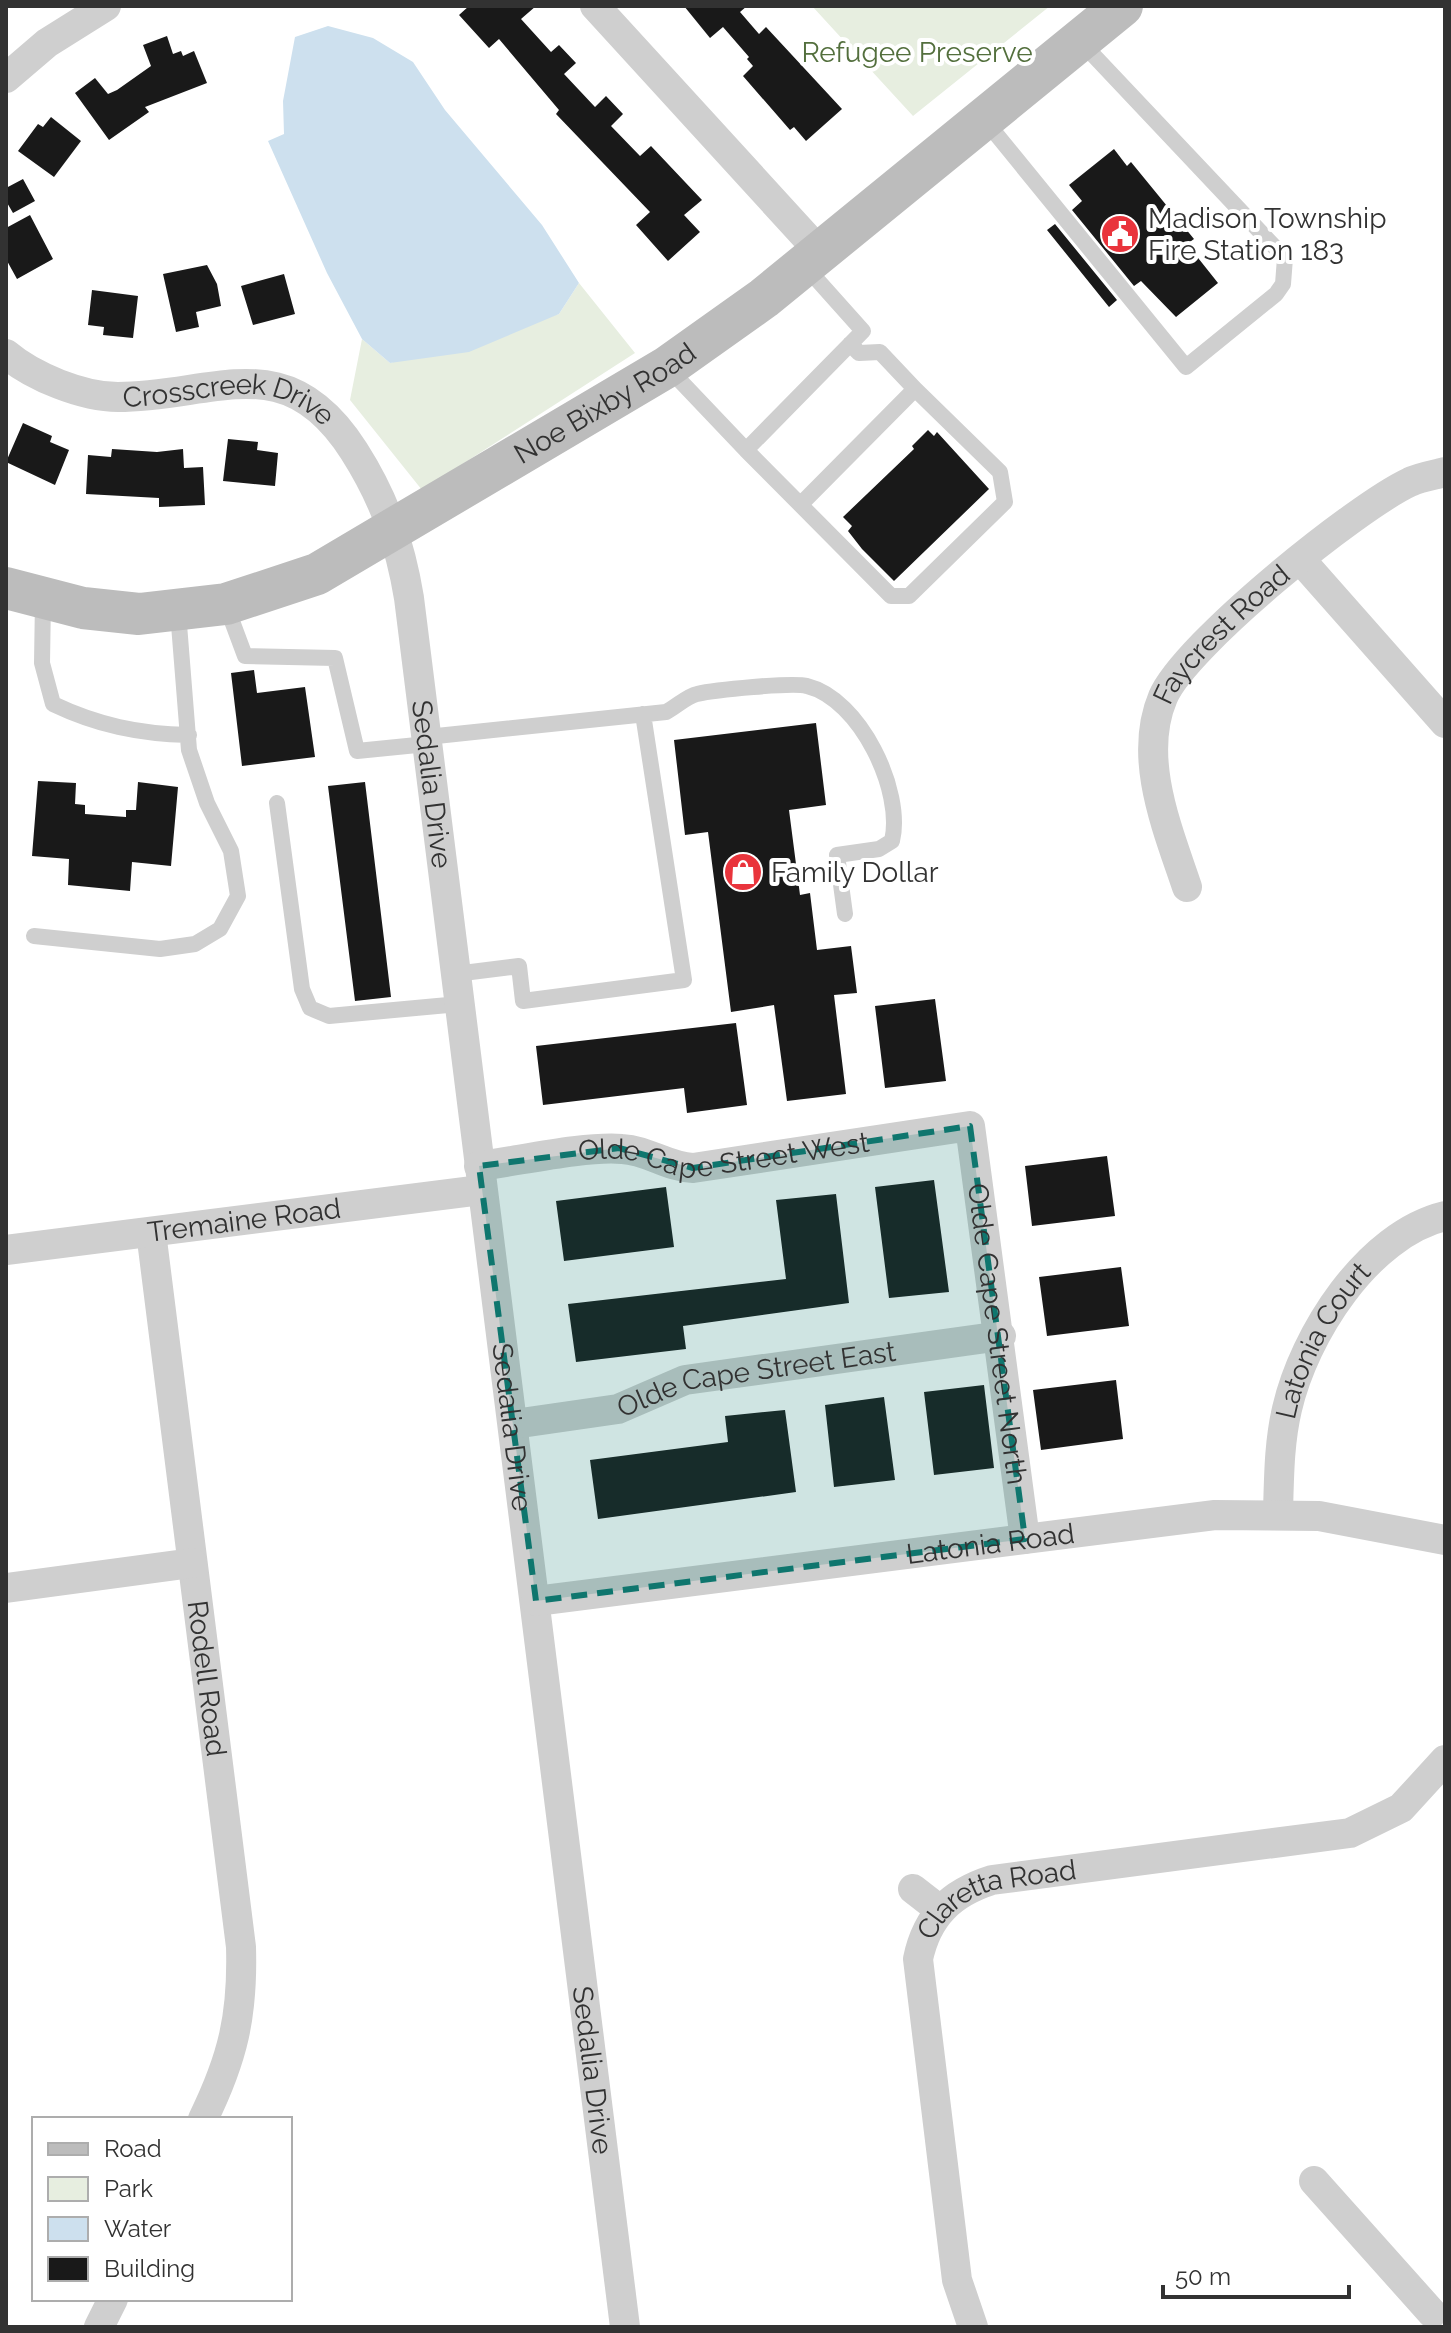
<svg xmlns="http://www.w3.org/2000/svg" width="1451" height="2333" viewBox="0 0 1451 2333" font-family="Raleway,sans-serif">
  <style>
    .green { fill: #e7eee0 }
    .water { fill: #cde0ee }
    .building { fill: #191919 }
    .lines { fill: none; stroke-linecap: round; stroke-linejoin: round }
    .lane { stroke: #cfcfcf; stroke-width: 16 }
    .street { stroke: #cfcfcf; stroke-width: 30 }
    .secondary { stroke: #bcbcbc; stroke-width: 42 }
    .marked { fill: #0f766e; fill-opacity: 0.2; stroke: #0f766e; stroke-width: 6; stroke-dasharray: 16 10; stroke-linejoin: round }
    .labels { text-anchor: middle; stroke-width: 8; stroke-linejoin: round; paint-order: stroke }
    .park-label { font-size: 28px; fill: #536f3d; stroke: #fff }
    .poi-label { font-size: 28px; fill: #323232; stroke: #fff; text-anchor: start }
    .street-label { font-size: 28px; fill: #323232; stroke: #fff }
  </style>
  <rect width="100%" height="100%" fill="#fff"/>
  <path class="green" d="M812,6H1050L913,116Z
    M579,283L635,353L422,490L350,400L362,339L390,363L559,314Z"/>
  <path class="water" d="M328,26L373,38L413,62L445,110L542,225L579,283L559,314L469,352L390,363L362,339L327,273L268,141L284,134L283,101L295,37Z"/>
  <path class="building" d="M469,6H536L521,19L551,52L559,45L576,63L564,74L595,107L606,96L623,114L611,126L640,156L651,146L702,200L684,215L700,232L668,261L636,225L650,212L556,114L559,110L499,39L489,48L459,15Z
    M684,6H747L740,12L759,34L766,27L842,109L806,141L794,127L790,130L743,76L753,66L747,59L749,57L723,27L710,38Z
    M167,36L173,54L181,51L183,56L194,51L207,83L145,107L149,112L109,140L75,93L95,78L108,94L117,90L151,66L143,45Z
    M51,117L81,141L54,177L18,151L38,124L43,127Z
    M1114,149L1127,166L1131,162L1194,239L1187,244L1218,283L1176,317L1141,281L1134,286L1072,210L1082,201L1069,185Z
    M23,179L35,201L13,213L6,201V188Z
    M30,215L53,259L17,279L6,259V228Z
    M1055,224L1117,300L1109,307L1047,230Z
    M207,265L217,284L221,306L196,312L199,327L176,332L163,274Z
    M284,274L295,314L253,325L241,286Z
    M92,290L138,296L133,338L103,335L104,327L88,325Z
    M23,423L52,436L50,442L69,450L55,485L6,462Z
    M928,430L934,436L937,432L989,489L894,581L862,549L848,531L852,526L843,517L914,449L912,446Z
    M228,439L258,442L257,450L278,453L275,486L223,481Z
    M112,449L157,452L183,449L184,468L203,467L205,505L159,507V498L86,494L88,455L111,457Z
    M254,670L257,693L305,687L315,757L242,766L231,673Z
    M816,723L826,805L789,810L800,895L810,893L817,950L851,946L857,993L834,995L846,1094L787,1101L774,1005L731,1012L708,832L685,835L674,740Z
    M38,781L76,783L75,804L85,805V814L126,817V810H136L138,782L178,787L171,866L132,862L130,891L68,885L69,859L32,856Z
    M365,782L391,997L355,1001L328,786Z
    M935,999L946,1081L885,1088L875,1006Z
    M736,1023L747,1105L687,1113L684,1088L543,1105L536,1046Z
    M1107,1156L1115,1216L1032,1226L1025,1166Z
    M934,1180L949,1292L889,1298L875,1187Z
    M666,1187L674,1247L564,1261L556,1201Z
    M836,1194L849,1303L683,1326L686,1349L576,1362L568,1304L786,1279L776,1200Z
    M1121,1267L1129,1326L1047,1336L1039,1277Z
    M1116,1380L1123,1439L1041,1450L1033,1390Z
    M984,1385L994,1468L934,1475L924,1392Z
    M884,1397L895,1480L834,1487L825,1405Z
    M785,1410L796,1492L598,1519L590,1460L728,1442L725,1416Z"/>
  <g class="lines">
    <path class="lane" d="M983,118L1186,367L1276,294L1283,284L1285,258L1081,42
      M668,368L746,450L863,331L804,265
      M746,450L891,596H909L1005,502L1000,472L915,389
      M802,503L915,389L880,352L859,353L850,344
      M43,600L42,663L53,704C97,725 139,734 189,735
      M226,605L245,656L335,658L357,751L427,744
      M427,737L666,712C676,707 687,696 697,694C714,690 793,682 807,686C860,699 904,791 892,841L879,849L837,855L845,914
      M277,803L302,989L310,1008L329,1016L459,1004
      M34,936L160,949L195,944L220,929L238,896L231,851L207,803L189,750L178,612
      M455,974L519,966L523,1001L684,980L643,714"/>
    <g class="street">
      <path d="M595,6L819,251"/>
      <path d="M6,78L47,43L106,6"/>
      <path id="s1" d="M6,354C33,377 83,397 118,397C215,397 286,344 354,451C384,498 400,543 409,598L625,2327"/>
      <path d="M1300,559L1445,723"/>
      <path id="s2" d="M1187,887C1168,830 1137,758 1163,697C1185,645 1356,507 1410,482C1420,477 1434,475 1445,472"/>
      <path id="s3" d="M479,1166C519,1161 583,1146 622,1149C648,1150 667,1167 693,1168L970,1126L1025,1539"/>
      <path id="s4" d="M151,1232L241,1947C243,2015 233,2058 203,2119"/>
      <path id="s5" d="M6,1250L481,1190"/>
      <path id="s6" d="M514,1424L618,1409L685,1380L1001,1336"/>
      <path id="s7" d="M1278,1513C1279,1478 1279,1443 1287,1409C1304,1335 1367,1235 1445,1216"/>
      <path d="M6,1588L192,1563"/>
      <path id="s8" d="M536,1601L1215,1515L1319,1516L1445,1540"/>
      <path d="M913,1889L940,1910"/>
      <path d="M1314,2181L1432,2313"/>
      <path d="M99,2327L113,2299"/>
      <path id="s9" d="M973,2327L957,2280L918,1959C927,1916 951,1893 992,1880L1350,1833L1401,1808L1445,1760"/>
    </g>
    <path class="secondary" id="s10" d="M6,588L83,608L139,614L226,604L317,574L667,367L764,298L1122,6"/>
  </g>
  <path class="marked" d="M970,1126L1025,1539L536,1601L479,1166L619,1148L693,1168Z"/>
  <defs>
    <g id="civic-disc" transform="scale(2)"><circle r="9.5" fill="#e9343c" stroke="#fff"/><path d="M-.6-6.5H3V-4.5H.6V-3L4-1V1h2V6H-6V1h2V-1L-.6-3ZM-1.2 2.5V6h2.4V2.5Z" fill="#fff"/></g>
    <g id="shop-disc" transform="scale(2)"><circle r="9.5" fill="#e9343c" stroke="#fff"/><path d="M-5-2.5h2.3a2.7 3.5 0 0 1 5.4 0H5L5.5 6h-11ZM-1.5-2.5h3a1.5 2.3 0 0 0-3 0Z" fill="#fff"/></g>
  </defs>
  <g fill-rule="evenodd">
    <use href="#civic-disc" x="1120" y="234"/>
    <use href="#shop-disc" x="743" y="872"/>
  </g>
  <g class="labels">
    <g class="park-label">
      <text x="917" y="62">Refugee Preserve</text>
    </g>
    <g class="poi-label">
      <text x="1148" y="228">Madison Township<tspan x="1148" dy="32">Fire Station 183</tspan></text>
      <text x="771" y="882">Family Dollar</text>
    </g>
    <g class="street-label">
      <text dy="10" stroke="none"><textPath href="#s10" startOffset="654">Noe Bixby Road</textPath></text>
      <text dy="10" stroke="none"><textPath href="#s1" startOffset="236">Crosscreek Drive</textPath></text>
      <text dy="10" stroke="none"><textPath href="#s2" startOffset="282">Faycrest Road</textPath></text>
      <text dy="10" stroke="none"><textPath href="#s1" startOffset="730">Sedalia Drive</textPath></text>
      <text dy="10" stroke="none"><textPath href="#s3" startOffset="248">Olde Cape Street West</textPath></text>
      <text dy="10" stroke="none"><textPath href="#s5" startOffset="240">Tremaine Road</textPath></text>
      <text dy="10" stroke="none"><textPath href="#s3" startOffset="708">Olde Cape Street North</textPath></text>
      <text dy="10" stroke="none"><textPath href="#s7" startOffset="182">Latonia Court</textPath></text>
      <text dy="10" stroke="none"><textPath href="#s6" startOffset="248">Olde Cape Street East</textPath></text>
      <text dy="10" stroke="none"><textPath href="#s1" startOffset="1378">Sedalia Drive</textPath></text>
      <text dy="10" stroke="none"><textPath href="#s8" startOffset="458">Latonia Road</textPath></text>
      <text dy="10" stroke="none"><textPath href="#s4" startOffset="450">Rodell Road</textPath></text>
      <text dy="10" stroke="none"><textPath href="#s9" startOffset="484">Claretta Road</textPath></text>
      <text dy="10" stroke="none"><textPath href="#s1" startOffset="2026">Sedalia Drive</textPath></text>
    </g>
  </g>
  <rect width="1451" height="2333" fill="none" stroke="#323232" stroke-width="16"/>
  <rect x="32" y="2117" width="260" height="184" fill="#ffffff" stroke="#adadad" stroke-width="2"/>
  <rect x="48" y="2143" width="40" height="12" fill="#bcbcbc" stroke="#adadad" stroke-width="2"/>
  <text x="104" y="2157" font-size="24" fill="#323232">Road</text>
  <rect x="48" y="2177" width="40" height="24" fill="#e7eee0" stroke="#adadad" stroke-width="2"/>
  <text x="104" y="2197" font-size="24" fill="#323232">Park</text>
  <rect x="48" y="2217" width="40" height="24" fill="#cde0ee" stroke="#adadad" stroke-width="2"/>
  <text x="104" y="2237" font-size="24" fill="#323232">Water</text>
  <rect x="48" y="2257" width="40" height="24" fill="#191919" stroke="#adadad" stroke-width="2"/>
  <text x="104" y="2277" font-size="24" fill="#323232">Building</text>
  <path d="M1163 2285v12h186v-12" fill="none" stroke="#323232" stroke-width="4"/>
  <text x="1175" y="2285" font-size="24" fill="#323232" stroke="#ffffff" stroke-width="6" paint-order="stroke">50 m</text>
</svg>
